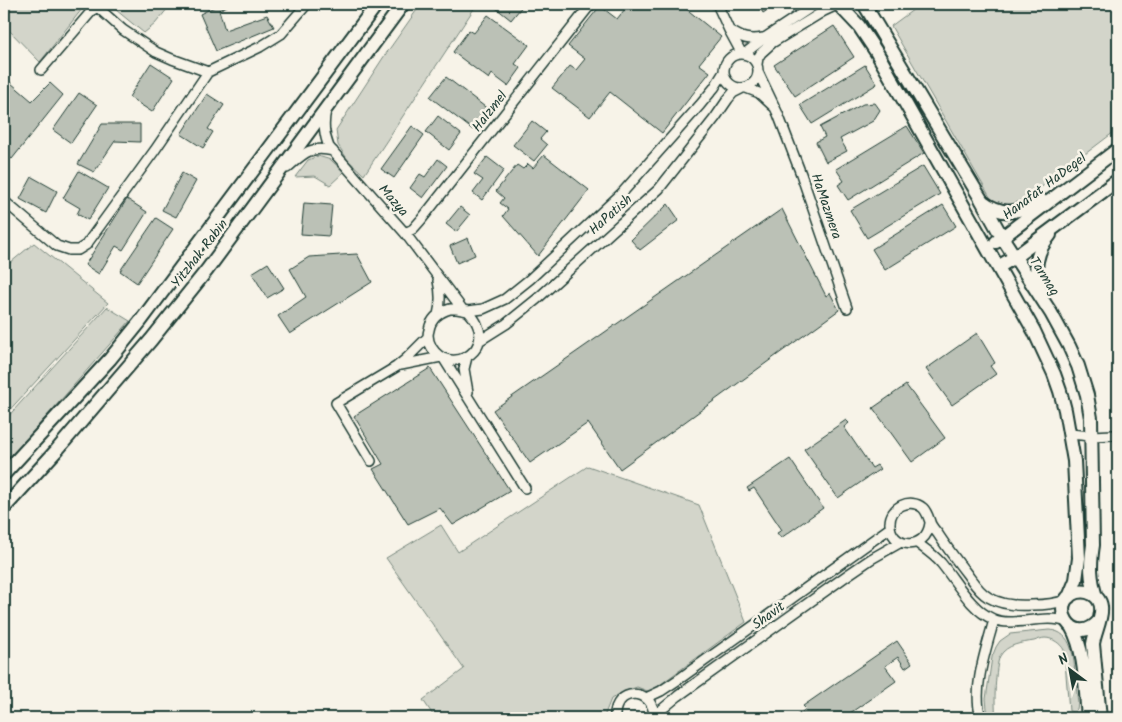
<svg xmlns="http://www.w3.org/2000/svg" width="1122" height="722" viewBox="0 0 1122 722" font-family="Kalam,sans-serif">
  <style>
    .green { fill: #d3d5ca; stroke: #79897f }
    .building { fill: #bbc1b6; stroke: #1f3d34 }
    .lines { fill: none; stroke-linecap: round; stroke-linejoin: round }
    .street-casing { stroke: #1f3d34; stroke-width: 12 }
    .secondary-casing { stroke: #1f3d34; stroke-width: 16 }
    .street { stroke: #f7f3e8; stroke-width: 9 }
    .secondary { stroke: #f7f3e8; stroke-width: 12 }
    .labels { text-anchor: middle; stroke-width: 5; stroke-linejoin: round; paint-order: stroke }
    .street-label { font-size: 14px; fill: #1f3d34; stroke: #f7f3e8 }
  </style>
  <rect width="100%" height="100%" fill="#f7f3e8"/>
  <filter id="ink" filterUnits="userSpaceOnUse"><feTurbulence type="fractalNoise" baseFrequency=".02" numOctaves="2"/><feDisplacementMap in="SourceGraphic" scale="10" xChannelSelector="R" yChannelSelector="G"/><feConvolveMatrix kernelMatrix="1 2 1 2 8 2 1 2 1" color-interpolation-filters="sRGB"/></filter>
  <g filter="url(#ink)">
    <path class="green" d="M4,4H86L40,62L4,25Z
      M120,4H166L168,8L155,24L144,33L116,10Z
      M421,4H477L364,175L348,160L338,145L336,130L383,58Z
      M921,4H1118V129L1019,204L1006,210L994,204L891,26Z
      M318,156L331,160L344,172L330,185L315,176L295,177L308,160Z
      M34,243L108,303L4,416V268Z
      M107,307L130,321L4,465V421Z
      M588,466L699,505L746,622L650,692L637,687L621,693L611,699L605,714L606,718H435L423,700L464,669L386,558L441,525L458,552Z
      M1049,630C1073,631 1074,659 1075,676C1076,685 1077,695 1078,704L1077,709L1074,712L1069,711L1064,650C1061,644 1053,638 1045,638C1042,638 1037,640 1034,641C1022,643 1007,644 1000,656C995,666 994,707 996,718H990L987,709L986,699L992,657L996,647L1000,641L1010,634Z"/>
    <path class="building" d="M212,4H231L219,10L225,30L267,15L274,27L216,51L200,14L214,7Z
      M499,4H524L511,20L496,8Z
      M629,4H687L684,7L721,37L699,64L710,72L662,133L610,92L590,117L552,88L570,66L576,70L585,59L568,46L600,6L617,19Z
      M758,4H777L763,13Z
      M488,15L529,45L515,64L521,68L508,86L492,74L489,79L453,52L469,30L474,33Z
      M834,26L854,57L795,96L774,65Z
      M4,54L9,62L4,66Z
      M151,63L174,78L152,112L129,97Z
      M865,65L877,84L812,124L800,105Z
      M4,77L32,101L50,83L63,95L12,159L4,154Z
      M446,77L489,110L473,130L430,97Z
      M79,93L97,105L71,143L53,130Z
      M207,94L224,105L208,129L213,132L203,148L181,134Z
      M875,103L880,110L873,121L840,139L847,151L826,162L816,142L825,137L820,127L863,104Z
      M438,116L461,134L449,150L426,132Z
      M532,121L546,132L540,139L547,145L534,161L513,145Z
      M102,124H140V142L115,141L94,172L78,164Z
      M412,126L424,135L394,178L381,169Z
      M907,126L924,153L848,200L838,185L844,181L836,169Z
      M544,155L589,190L538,256L503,216L508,209L500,203L504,198L496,191L517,165L523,169L528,164L533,168Z
      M487,157L504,170L482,200L473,193L483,180L474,174Z
      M438,159L447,166L423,198L410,188L420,174L425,177Z
      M923,166L940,194L867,238L850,210Z
      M79,171L108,188L88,220L77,214L80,208L63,198Z
      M182,173L196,181L176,217L162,210Z
      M32,177L57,191L46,213L20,199Z
      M127,199L147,212L123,250L116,246L99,274L85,265Z
      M304,203L332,205L329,236L301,234Z
      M668,204L679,220L640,250L631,240Z
      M943,205L956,226L885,270L872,249Z
      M460,207L470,215L456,232L446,224Z
      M782,209L826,296L830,293L839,310L620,469L588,423L530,463L493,410Z
      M156,218L173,229L137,283L120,271Z
      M468,238L475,255L457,263L450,246Z
      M357,254L372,282L290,334L278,316L306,297L290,269L309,257Z
      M268,263L284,288L267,298L252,273Z
      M977,333L995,363L990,366L996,374L952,405L926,369Z
      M430,368L510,491L453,525L440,508L408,524L373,469L383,464L354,416Z
      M906,385L945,438L912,462L873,408Z
      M846,420L849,423L844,427L872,468L877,465L880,469L838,498L804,449Z
      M790,459L823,508L781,538L777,533L782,530L754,488L749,491L747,488Z
      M897,641L912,663L905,668L898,657L885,666L896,681L843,718H793L806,709L803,706Z"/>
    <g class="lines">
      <g class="street-casing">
        <path id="street" d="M94,4L123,30L156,52L172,59L208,72
          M717,4L729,30L742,54
          M729,30C742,38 748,41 763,38
          M724 71a17 17 0 1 1 34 0a17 17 0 1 1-34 0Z
          M744,54L766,37L816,4
          M757,64L758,58L761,53L772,43L824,11L837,5
          M41,70L96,6
          M758,72L778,114L801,174L847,308
          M746,88L759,93L773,106
          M326,110C323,124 324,134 329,147L405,233L463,310
          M287,168C303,154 310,145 333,151
          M4,201L57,246L69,250H78L86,245L155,150L208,72L260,47L281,34L307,4
          M405,233L413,229L421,220L591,4
          M450,309H457L468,311C472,316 475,319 477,324C491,353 449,375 432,348C429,343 427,336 429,330C431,318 440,312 450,309Z
          M468,311L483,309L505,299L530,279L622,193L700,105L714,88L724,72
          M438,315C441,303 441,293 438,281
          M479,341L506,324L537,299L659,189L715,118L728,99L733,93L741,89
          M467,357L464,369L468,392
          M444,359L525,488
          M401,365L441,357
          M1070,434L1091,436L1113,435
          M371,461L336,403L396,367L406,359L428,337
          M930,523C926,553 889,548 890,523C890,507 910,497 923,508C927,512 928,516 930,522C931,526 935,530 938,534C947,548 957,561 967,574C973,582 979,592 988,597C1001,605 1017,606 1032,605C1044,605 1055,604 1066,600
          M917,543C925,549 934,555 941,563C956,581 971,610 993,619C1013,628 1045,613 1067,622
          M646,698L661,691L682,677L890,528
          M654,716L678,696L849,574L871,559L901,542
          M615,718C613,687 655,686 654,718
          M981,718C972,688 986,650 994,620"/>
      </g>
      <g class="secondary-casing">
        <path id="secondary" d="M864,4L981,199L1002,237L1051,313L1069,346L1078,366L1087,395L1091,418L1093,545C1090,565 1090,577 1096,597
          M840,6L859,26L877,53L1034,331L1054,374L1060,391L1065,410L1074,461L1079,558L1076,580L1069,597
          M982,201C1004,218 1019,212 1041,200
          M996,242L1118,149
          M998,267L1015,257L1118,180
          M1041,291C1033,269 1035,253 1050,235
          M4,474L110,359L140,322L377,4
          M4,508L56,451L108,390L151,340L207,270L403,4
          M1099,621C1073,650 1046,602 1077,592C1082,591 1087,591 1092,594C1111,604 1095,628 1093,644L1100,718
          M1071,626C1086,652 1085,688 1088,718"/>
      </g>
      <use href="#street" class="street"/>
      <use href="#secondary" class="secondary"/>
    </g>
  </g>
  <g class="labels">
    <g class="street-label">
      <text transform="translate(489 111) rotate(-52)" y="5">HaIzmel</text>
      <text transform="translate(1044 186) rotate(-37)" y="5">Hanafat HaDegel</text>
      <text transform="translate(394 200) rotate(49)" y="5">Mazya</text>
      <text transform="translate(827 206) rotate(71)" y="5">HaMazmera</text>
      <text transform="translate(610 214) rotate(-42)" y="5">HaPatish</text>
      <text transform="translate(199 253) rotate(-52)" y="5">Yitzhak Rabin</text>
      <text transform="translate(1045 276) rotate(57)" y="5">Tarmag</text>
      <text transform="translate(768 615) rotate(-36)" y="5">Shavit</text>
    </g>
  </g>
  <rect width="1122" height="722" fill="none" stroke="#f7f3e8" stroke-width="20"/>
  <rect x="10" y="10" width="1102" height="702" fill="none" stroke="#1f3d34" stroke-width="2" filter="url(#ink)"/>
  <g transform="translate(1070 670) rotate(328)" stroke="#f7f3e8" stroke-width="4" paint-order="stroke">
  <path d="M0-4L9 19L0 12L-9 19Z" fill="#1f3d34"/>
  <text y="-8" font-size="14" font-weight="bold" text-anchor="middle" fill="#1f3d34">N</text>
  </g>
</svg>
